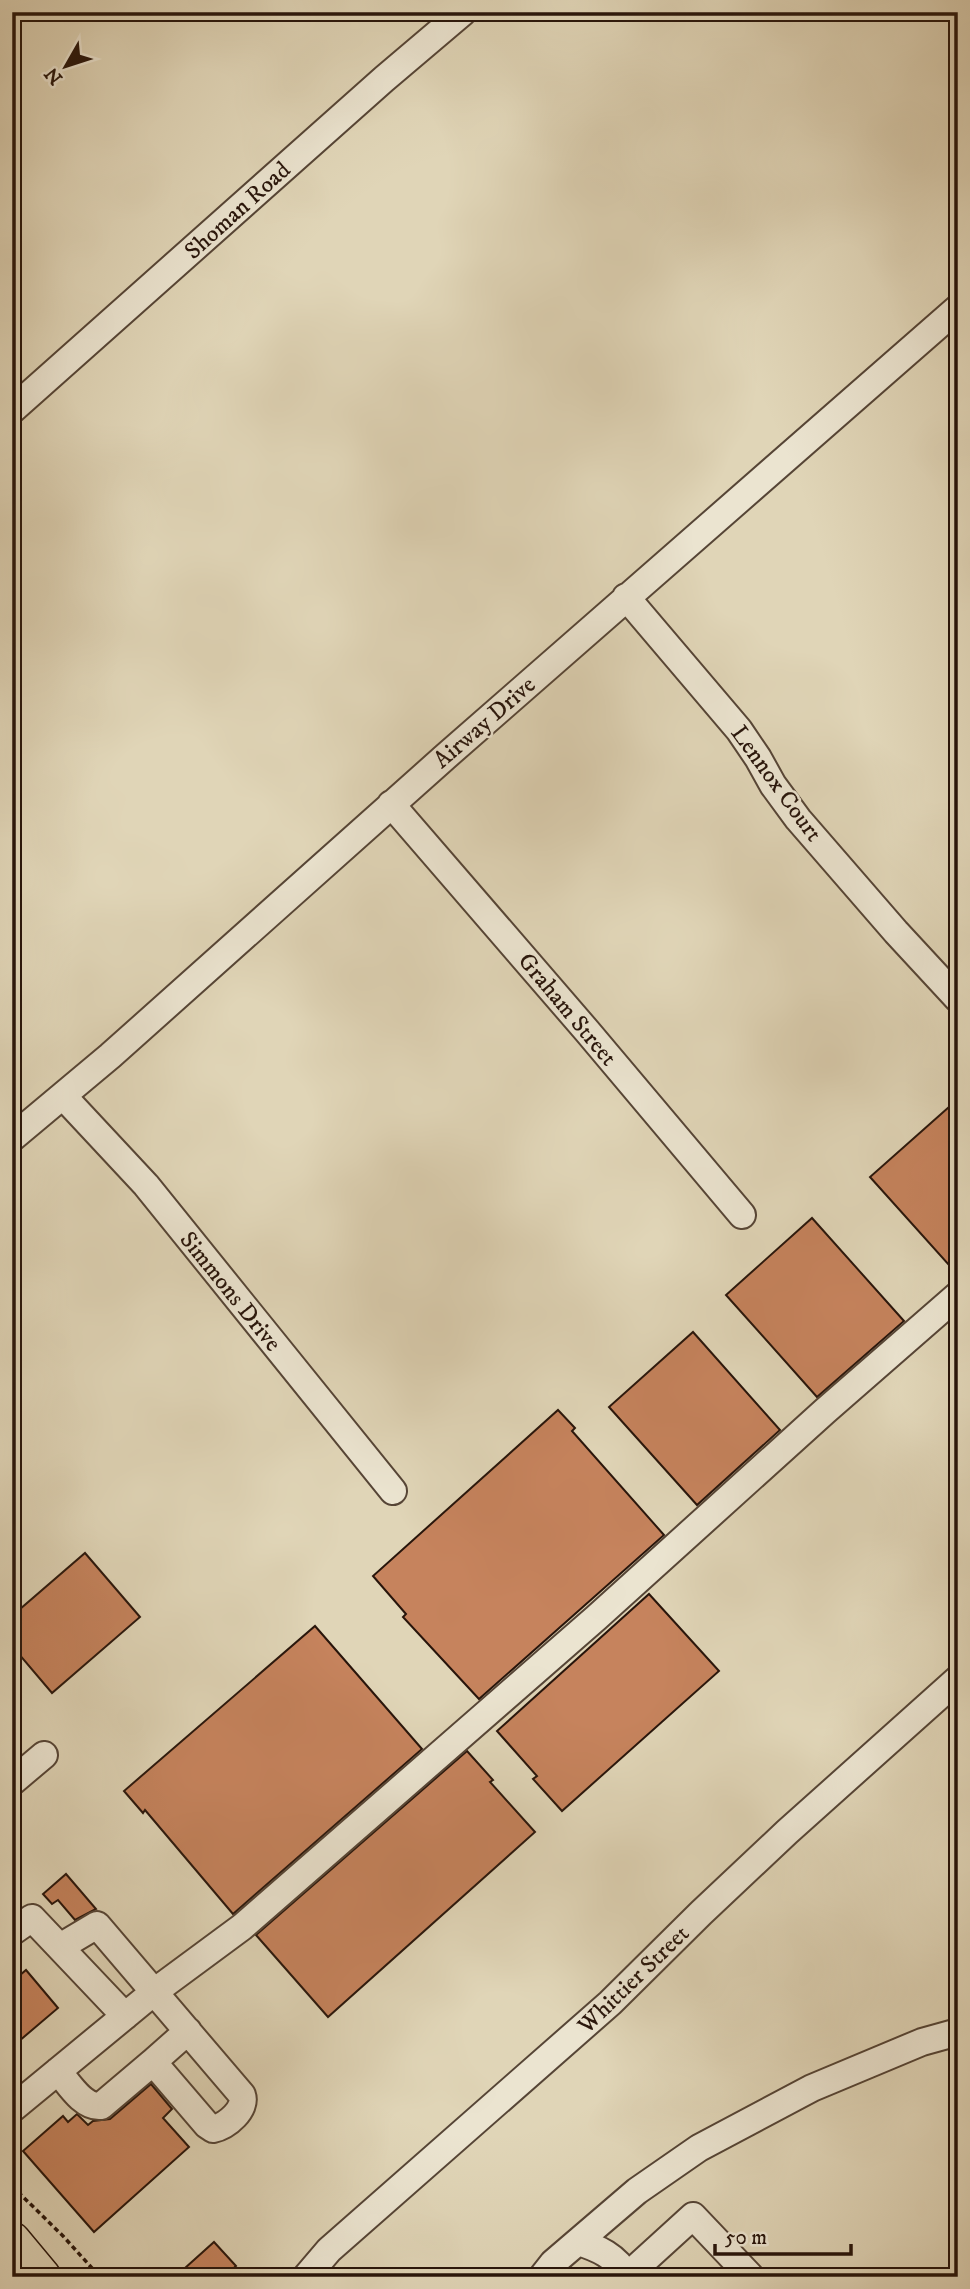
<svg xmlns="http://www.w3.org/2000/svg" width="970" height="2289" viewBox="0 0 970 2289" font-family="'IM FELL DW Pica',serif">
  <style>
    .building { fill: #c6835d; stroke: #28150b; stroke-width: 2 }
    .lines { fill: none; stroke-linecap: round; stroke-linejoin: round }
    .minor-casing { stroke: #564536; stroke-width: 30 }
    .highway-casing { stroke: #28150b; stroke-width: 40 }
    .path { stroke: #28150b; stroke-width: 3.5; stroke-dasharray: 5 3.5; stroke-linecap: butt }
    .minor { stroke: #ebe4d0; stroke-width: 26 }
    .highway { stroke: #e0d5b7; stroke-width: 37 }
    .labels { text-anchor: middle; stroke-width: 5; stroke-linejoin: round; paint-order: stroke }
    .street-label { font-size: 24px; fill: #28150b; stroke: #ebe4d0 }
  </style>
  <rect width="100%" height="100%" fill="#e0d5b7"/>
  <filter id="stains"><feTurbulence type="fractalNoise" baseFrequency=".00286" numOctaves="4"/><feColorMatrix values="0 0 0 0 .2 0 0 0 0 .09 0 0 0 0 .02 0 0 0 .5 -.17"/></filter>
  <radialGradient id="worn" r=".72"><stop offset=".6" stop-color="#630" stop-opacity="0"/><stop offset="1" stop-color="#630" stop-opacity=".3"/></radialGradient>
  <path class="building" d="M958,1099V1275L870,1177Z
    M812,1218L904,1321L817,1397L726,1295Z
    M693,1332L780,1430L697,1505L609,1407Z
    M558,1410L575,1428L572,1431L664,1535L479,1699L403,1617L406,1614L373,1576Z
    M85,1553L140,1617L52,1693L12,1646V1616Z
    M649,1594L719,1671L562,1811L533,1779L537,1776L497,1731Z
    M315,1626L422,1749L233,1914L145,1810L143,1813L124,1791Z
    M467,1751L493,1780L490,1782L535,1832L328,2017L256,1935Z
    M66,1874L96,1909L75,1920L58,1900L52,1904L43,1894Z
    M26,1970L58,2008L12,2047V1982Z
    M151,2084L172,2109L163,2118L189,2147L94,2232L23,2151L63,2116L68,2122L77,2114L88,2125L93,2121L110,2119Z
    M214,2242L236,2266L224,2277H175Z"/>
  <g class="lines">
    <g class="minor-casing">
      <path id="minor" d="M12,410L384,79L463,12
        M626,597L739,730L758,758L773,785L798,819L896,932L958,999
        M391,804L587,1031L742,1215
        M63,1096L146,1185L393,1491
        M12,1138L110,1056L445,757L958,308
        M12,1782L44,1755
        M12,1932L32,1918L125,2016
        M153,2062L188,2031
        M58,2071C69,2084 83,2108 101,2106L153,2062L207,2125L213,2129C227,2126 247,2109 242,2095L97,1925L60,1947
        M12,2109L154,1992L242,1927L596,1618L825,1411L958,1295
        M578,2242C598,2248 616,2256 627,2276
        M306,2277L329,2250L610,2003L701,1913L787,1832L958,1679
        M542,2277L553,2263L637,2191L699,2148L812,2088L922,2042L958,2032
        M626,2277L693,2216L751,2277"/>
    </g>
    <g class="highway-casing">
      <path id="highway" d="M12,2241L42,2277"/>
    </g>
    <path class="path" d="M12,2186L63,2236L100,2277"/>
    <use href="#minor" class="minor"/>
    <use href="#highway" class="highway"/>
  </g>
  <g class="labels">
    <g class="street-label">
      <text transform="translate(237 210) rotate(-42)" y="8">Shoman Road</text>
      <text transform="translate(484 722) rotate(-41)" y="8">Airway Drive</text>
      <text transform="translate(777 783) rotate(54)" y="8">Lennox Court</text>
      <text transform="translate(568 1009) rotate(50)" y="8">Graham Street</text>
      <text transform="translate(231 1291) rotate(51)" y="8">Simmons Drive</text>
      <text transform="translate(633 1979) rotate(-44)" y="8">Whittier Street</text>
    </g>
  </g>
  <rect width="970" height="2289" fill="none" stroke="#e0d5b7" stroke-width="42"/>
  <rect x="14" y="14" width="942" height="2261" fill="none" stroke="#28150b" stroke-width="3.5"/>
  <rect x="21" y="21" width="928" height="2247" fill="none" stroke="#28150b" stroke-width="2"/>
  <g transform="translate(66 66) rotate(231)" stroke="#ebe4d0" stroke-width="5" paint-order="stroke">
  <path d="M0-5L12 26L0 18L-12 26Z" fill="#28150b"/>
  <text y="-10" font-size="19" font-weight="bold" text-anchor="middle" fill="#28150b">N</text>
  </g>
  <path d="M715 2244v10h136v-10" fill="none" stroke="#28150b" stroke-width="3.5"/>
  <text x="725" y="2244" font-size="21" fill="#28150b" stroke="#ebe4d0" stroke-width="5" paint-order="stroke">50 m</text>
  <rect width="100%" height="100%" filter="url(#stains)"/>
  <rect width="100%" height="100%" fill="url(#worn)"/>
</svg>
